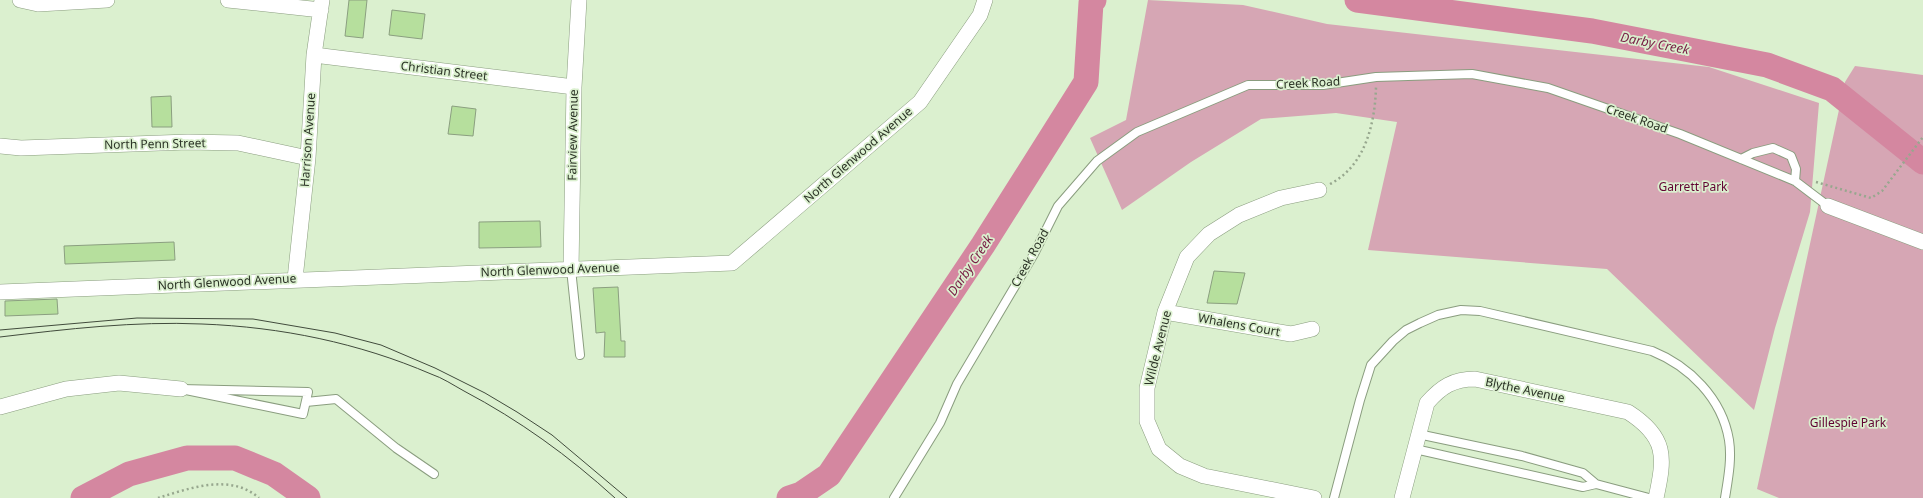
<svg xmlns="http://www.w3.org/2000/svg" width="1923" height="498" viewBox="0 0 1923 498" font-family="'Noto Sans',sans-serif">
  <style>
    .green { fill: #d6a6b4 }
    .lines { fill: none; stroke-linecap: round; stroke-linejoin: round }
    .river { stroke: #d487a0; stroke-width: 25 }
    .building { fill: #b6df9d; stroke: #8b9f80 }
    .lane-casing { stroke: #8a9d7f; stroke-width: 10 }
    .street-casing { stroke: #8a9d7f; stroke-width: 16 }
    .path { stroke: #97a78e; stroke-width: 2.5; stroke-dasharray: 2 3; stroke-linecap: butt }
    .lane { stroke: #fff; stroke-width: 8 }
    .street { stroke: #fff; stroke-width: 15 }
    .tram { stroke: #414b3c; stroke-width: 1 }
    .labels { text-anchor: middle; stroke-width: 3.5; stroke-linejoin: round; paint-order: stroke }
    .street-label { font-size: 12px; fill: #2a3225; stroke: #dbf0cf }
    .park-label { font-size: 12px; fill: #610232; stroke: #dbf0cf }
    .water-label { font-size: 13px; font-style: italic; fill: #781e45; stroke: #dbf0cf }
  </style>
  <rect width="100%" height="100%" fill="#dbf0cf"/>
  <path class="green" d="M1148,0L1243,5L1327,24L1709,67L1819,103L1810,212L1775,328L1754,410L1607,269L1368,250L1397,122L1336,113L1261,119L1191,162L1122,210L1090,138L1126,120Z
    M1855,66L1923,75V498H1779L1757,489L1845,82Z"/>
  <g class="lines">
    <path class="river" d="M1357,0L1592,31L1767,65L1832,89L1923,162
      M83,498L129,474L187,458H235L274,474L308,498
      M789,498L801,494L829,475L983,245L1086,82L1091,3L1094,0"/>
  </g>
  <path class="building" d="M349,0H367L363,38L345,36Z
    M392,10L425,14L422,39L389,35Z
    M171,96L172,127H152L151,97Z
    M452,106L476,109L473,136L448,134Z
    M540,221L541,247L479,248V222Z
    M174,242L175,260L65,264L64,246Z
    M1214,271L1245,273L1237,304L1207,303Z
    M618,287L621,341H625V357H604L605,332L596,333L593,288Z
    M57,299L58,314L5,316V301Z"/>
  <g class="lines">
    <g class="lane-casing">
      <path id="lane" d="M1741,159L1753,153L1773,148L1791,156L1796,169L1795,181
        M571,269L580,355
        M181,389L308,392L303,414Z
        M306,402L336,399L396,448L434,474
        M1418,434L1522,456L1583,473L1596,484L1649,498
        M1415,449L1583,487L1596,484
        M894,498L940,423L957,384L1034,254L1058,206L1097,161L1137,132L1248,85H1323L1376,77L1472,74L1548,88L1680,134L1795,181L1828,206
        M1334,498L1360,400L1371,365L1393,341L1406,330L1420,323L1438,315L1461,310L1480,311L1652,351C1689,366 1722,398 1729,440C1732,459 1728,479 1725,498"/>
    </g>
    <g class="street-casing">
      <path id="street" d="M20,0L38,4L107,0
        M228,0L321,10
        M314,55L574,87
        M0,146L21,148L188,142L238,143L308,158
        M1828,206L1923,242
        M571,269L574,87L579,0
        M295,279L308,158L314,55L322,0
        M0,292L732,263L920,102L980,15L985,0
        M1165,312L1291,334L1312,329
        M0,407L66,389L119,383L181,389
        M1314,498L1204,476L1180,466L1159,449L1147,421V388L1165,312L1187,257L1209,234L1239,215L1281,198L1319,190
        M1402,498L1427,403C1441,387 1453,379 1475,379L1628,412C1667,437 1665,457 1656,498"/>
    </g>
    <path class="path" d="M1816,182L1871,198L1882,191L1923,137
      M1330,184C1365,166 1375,124 1376,87
      M158,498C190,488 231,473 259,498"/>
    <use href="#lane" class="lane"/>
    <use href="#street" class="street"/>
    <path class="tram" d="M0,330L137,318L253,319L335,333L381,345L435,368L485,393L517,412L552,435L627,498
      M0,337C67,329 135,321 202,324C281,327 359,343 431,374C443,378 453,385 464,391C519,420 569,456 615,498"/>
  </g>
  <g class="labels">
    <g class="street-label">
      <text transform="translate(444 71) rotate(7)" y="4">Christian Street</text>
      <text transform="translate(1308 83) rotate(-3)" y="4">Creek Road</text>
      <text transform="translate(1637 119) rotate(19)" y="4">Creek Road</text>
      <text transform="translate(573 135) rotate(-89)" y="4">Fairview Avenue</text>
      <text transform="translate(308 140) rotate(-86)" y="4">Harrison Avenue</text>
      <text transform="translate(155 144) rotate(-1)" y="4">North Penn Street</text>
      <text transform="translate(858 155) rotate(-41)" y="4">North Glenwood Avenue</text>
      <text transform="translate(1030 258) rotate(-61)" y="4">Creek Road</text>
      <text transform="translate(550 270) rotate(-2)" y="4">North Glenwood Avenue</text>
      <text transform="translate(227 282) rotate(-3)" y="4">North Glenwood Avenue</text>
      <text transform="translate(1239 325) rotate(10)" y="4">Whalens Court</text>
      <text transform="translate(1158 348) rotate(-76)" y="4">Wilde Avenue</text>
      <text transform="translate(1525 390) rotate(12)" y="4">Blythe Avenue</text>
    </g>
    <g class="park-label">
      <text x="1693" y="191">Garrett Park</text>
      <text x="1848" y="427">Gillespie Park</text>
    </g>
    <g class="water-label">
      <text transform="translate(1655 43) rotate(11)" y="5">Darby Creek</text>
      <text transform="translate(970 265) rotate(-56)" y="5">Darby Creek</text>
    </g>
  </g>
</svg>
